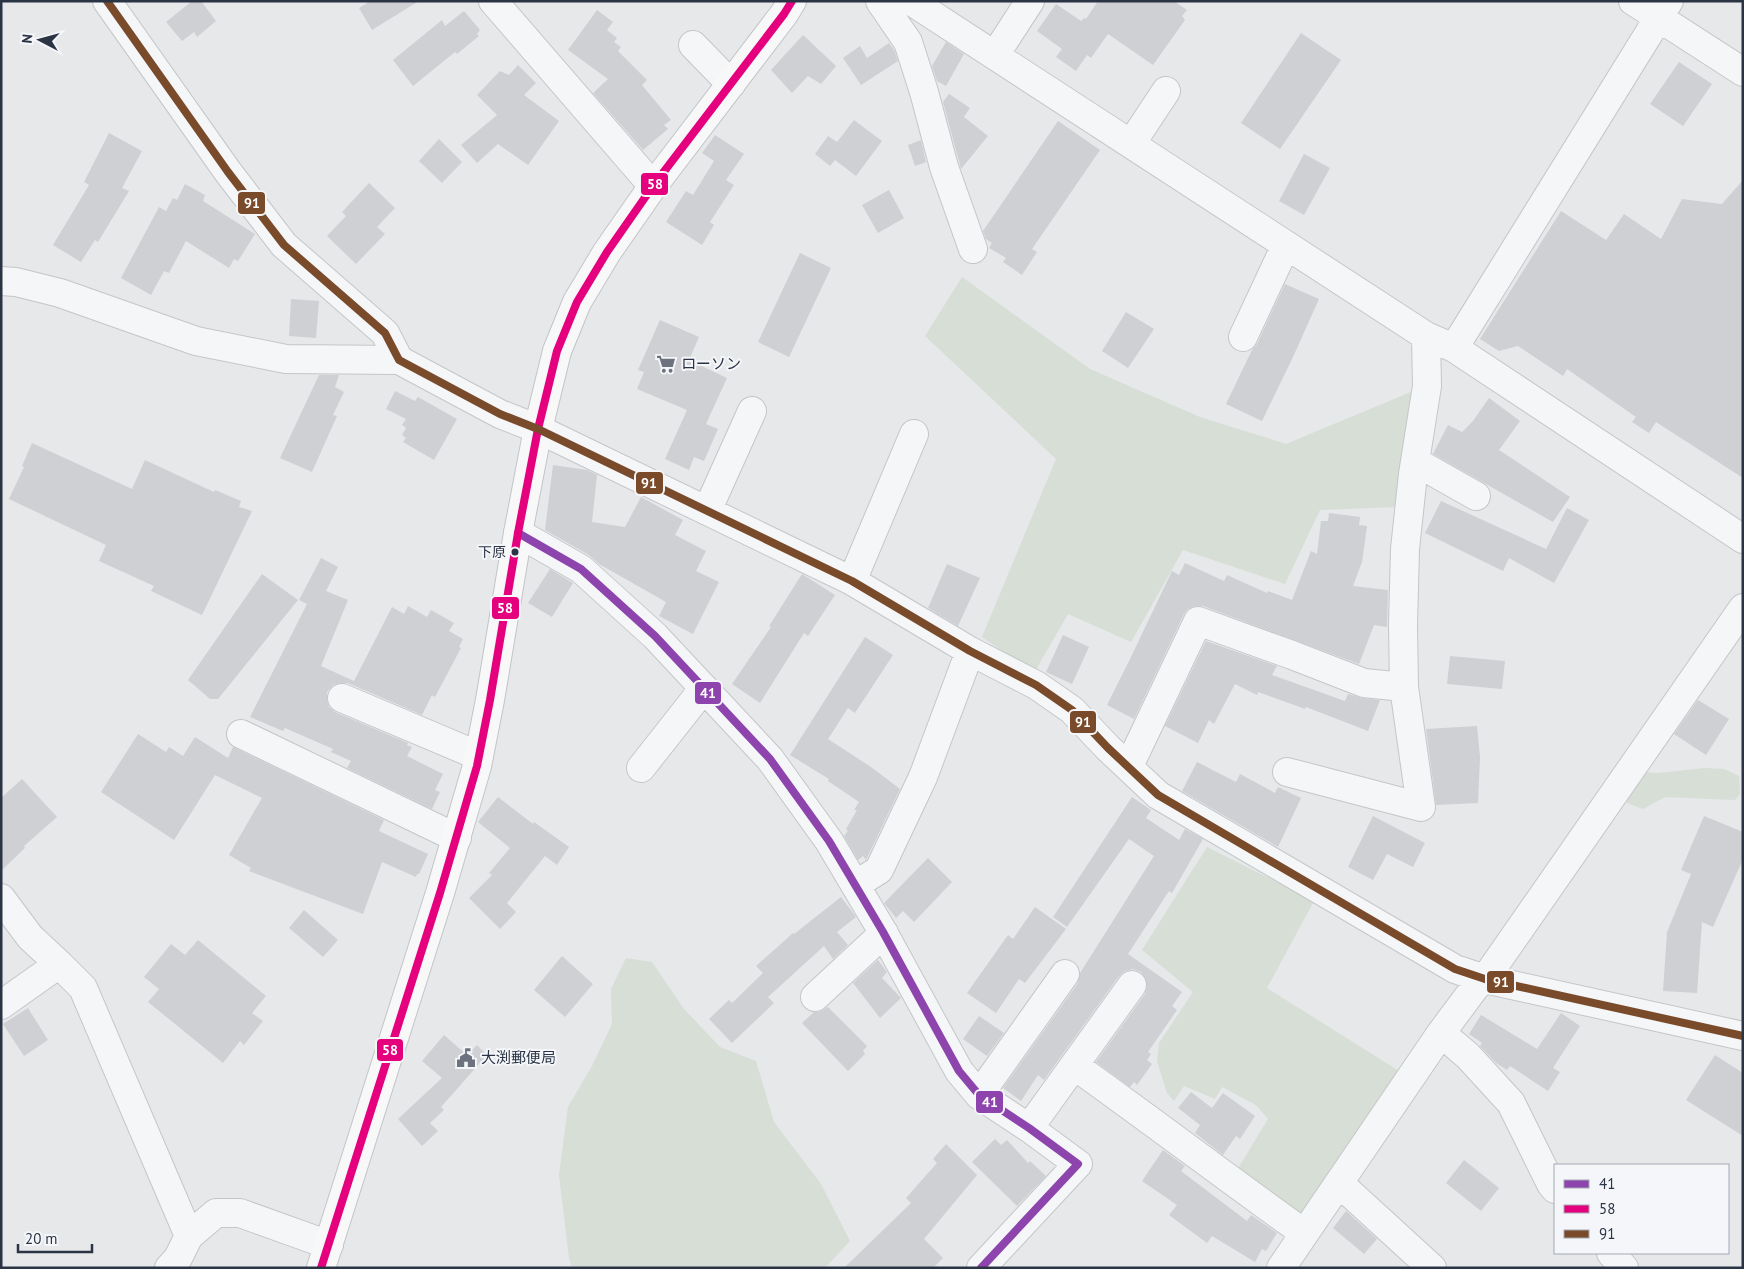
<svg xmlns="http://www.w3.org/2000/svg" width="1744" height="1269" viewBox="0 0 1744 1269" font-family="'PT Sans','Noto Sans JP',sans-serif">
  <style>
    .green { fill: #d6ded6 }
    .building { fill: #ced0d3 }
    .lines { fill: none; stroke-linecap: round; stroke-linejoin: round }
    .minor-casing { stroke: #c4c6c8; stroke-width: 30 }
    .primary-casing { stroke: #c2c5c8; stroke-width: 30 }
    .minor { stroke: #f5f6f7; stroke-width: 28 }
    .primary { stroke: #f8f8f8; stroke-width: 28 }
    .bus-1-casing { stroke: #f4f6f9; stroke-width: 11 }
    .bus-2-casing { stroke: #f4f6f9; stroke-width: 11 }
    .bus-3-casing { stroke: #f4f6f9; stroke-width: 11 }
    .bus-1 { stroke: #8e44ad; stroke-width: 8 }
    .bus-2 { stroke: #e5007d; stroke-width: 8 }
    .bus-3 { stroke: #7a4b2a; stroke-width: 8 }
    .bus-dot { fill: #2b3445; stroke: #f4f6f9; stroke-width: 2 }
    .labels { text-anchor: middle; stroke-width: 4; stroke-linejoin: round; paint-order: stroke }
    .bus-label { font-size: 14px; fill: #2b3445; stroke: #f4f6f9; text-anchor: end }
    .poi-label { font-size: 15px; fill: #2b3445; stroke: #f4f6f9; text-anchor: start }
    .line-badge { stroke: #f4f6f9; stroke-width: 2 }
    .badge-label { font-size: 14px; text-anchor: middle; font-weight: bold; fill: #fff }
  </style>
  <rect width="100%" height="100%" fill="#e6e8ea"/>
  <path class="green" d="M962,277L1090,369L1200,417L1286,444L1418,389L1399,507L1320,510L1285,584L1183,550L1131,642L1068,614L1034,673L982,637L1056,459L925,336Z
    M1705,768L1724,769L1739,776L1740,794L1735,800L1665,797L1643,809L1627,803L1628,790L1643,772L1658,773Z
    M1207,847L1314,901L1267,988L1399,1071L1301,1222L1237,1170L1268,1119L1256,1105L1222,1087L1215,1099L1184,1086L1174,1101L1167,1093L1157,1061L1159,1043L1193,992L1142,950Z
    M626,958L652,962L684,1009L720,1047L756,1061L774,1122L821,1184L850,1241L825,1268H572L569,1258L559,1175L568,1107L592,1066L612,1024L611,989Z"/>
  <path class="building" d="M192,1H201L216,21L197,37L194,32L182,41L166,22Z
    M370,1H419L372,30L359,8Z
    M1098,1H1174L1187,10L1182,16L1185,20L1153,65L1108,34L1091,58L1087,55L1076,71L1056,57L1062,49L1037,31L1056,4L1081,21L1084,18L1086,19Z
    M597,10L613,22L607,30L617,38L614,42L621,47L618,51L647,80L642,85L671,120L664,125L668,129L643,150L593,93L608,79L568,50Z
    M464,11L480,30L477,34L479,36L457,54L455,52L413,86L393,60L442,20L445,26Z
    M1301,33L1341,60L1280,149L1241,123Z
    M803,35L836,66L821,84L808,76L792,93L771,70Z
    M946,42L964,54L946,86L937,81L932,66Z
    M889,43L894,50L898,61L861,85L843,58L860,46L867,58Z
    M1679,62L1712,84L1683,126L1650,104Z
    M518,65L536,83L524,95L559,121L528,165L498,144L477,163L461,145L497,115L477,95L500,71L509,75Z
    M949,94L970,108L964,117L988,136L961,169L943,102Z
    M854,120L882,141L856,176L835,160L830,166L815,154L828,136L837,142Z
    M1058,121L1100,150L1032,249L1037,252L1022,275L1003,262L1006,258L989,248L992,243L986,239L983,231Z
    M109,133L142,151L122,188L129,191L98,242L95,240L81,262L53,245L89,185L84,182Z
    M715,135L744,154L726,180L734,185L710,222L714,225L702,245L666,222L686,191L693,195L714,161L702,153Z
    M439,139L462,162L442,183L419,161Z
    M921,140L926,162L915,166L908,145Z
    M1304,154L1330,168L1304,215L1279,201Z
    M1743,180V478L1656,422L1649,433L1632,422L1636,417L1567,369L1563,376L1518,346L1499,351L1480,339L1561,211L1606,240L1624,214L1661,239L1682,199L1722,204Z
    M369,183L395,208L377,227L385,234L356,264L327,236L346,216L342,212Z
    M185,184L205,195L203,201L255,234L238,261L234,259L229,268L186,241L169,273L164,271L151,295L121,278L159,207L166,211L173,198L177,200Z
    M889,190L904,218L878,233L862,205Z
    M800,253L831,268L789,357L758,342Z
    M1285,284L1319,299L1293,357L1262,421L1226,404L1252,350L1257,344Z
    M291,299L319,301L316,338L289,336Z
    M1126,312L1154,329L1128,368L1102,351Z
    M660,320L699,337L689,360L727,378L706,424L718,429L704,461L694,457L689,470L665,459L687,410L637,389L644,372L638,370Z
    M319,375H339L335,387L344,392L333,415L337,416L312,472L280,458Z
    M395,391L415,401L418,397L457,419L434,460L403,442L406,438L402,435L406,428L402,425L406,419L386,409Z
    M1489,398L1520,421L1499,450L1570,497L1553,522L1433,454L1448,425L1462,432L1473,421Z
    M32,443L132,489L145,460L214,492L215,490L241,501L239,507L252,511L202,615L151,591L154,586L99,561L106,545L9,499L24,467L22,466Z
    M553,465L587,470L597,475L592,522L625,527L641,497L683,520L675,535L706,551L696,571L719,582L693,634L659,616L666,602L599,564L589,555L545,530Z
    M1441,501L1546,549L1567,508L1589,520L1554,583L1509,558L1503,571L1425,533Z
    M1329,513L1360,517L1359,525L1367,526L1362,562L1353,586L1388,590L1387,627L1374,625L1359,664L1203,606H1195L1188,609L1184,614L1134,719L1107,705L1130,659L1172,571L1179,575L1185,563L1224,581L1227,575L1267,593L1268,591L1292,600L1311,551L1317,554L1321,521H1328Z
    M321,558L338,567L326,591L348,600L321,666L354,681L392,607L404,614L408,606L427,617L431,610L454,623L449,631L463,639L459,647L461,648L435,697L432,695L422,715L348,683H340L333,685L327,692V700L329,707L335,712L408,743L407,745L412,747L407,756L443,774L435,790L440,792L432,809L347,768L351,761L331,752L333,749L285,728L283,731L250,717L307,604L299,600Z
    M947,564L980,578L958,626L928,608Z
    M550,569L573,583L552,617L528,603Z
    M262,574L298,600L218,699H210L188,680Z
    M802,574L835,595L808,636L804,633L760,703L732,684L771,627L769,626Z
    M1063,635L1089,647L1072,684L1046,672Z
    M865,637L893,655L855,713L848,708L828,739L871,767L900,789L866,860L863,856L858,860L844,836L848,831L846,829L857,810H854L859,802L828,781L829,779L790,755Z
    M1206,641L1277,666L1272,675L1345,701L1348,694L1362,698L1380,700L1368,731L1306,707L1305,709L1258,692L1257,695L1235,684L1214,724L1209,720L1198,743L1165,726Z
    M1450,656L1505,661L1502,689L1447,684Z
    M1698,700L1729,719L1706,755L1674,734Z
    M1477,726L1480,757L1478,803L1436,805L1426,729Z
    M138,734L166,752L169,747L183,756L195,737L228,758L233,747L384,820L379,831L428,854L419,874H417L416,877L382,862L363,914L249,871L251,868L229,855L262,798L215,775L174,840L101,792Z
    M1197,762L1236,782L1240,774L1275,793L1278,787L1301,798L1278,847L1182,791Z
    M22,779L57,817L24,846L25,848L1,871V798Z
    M498,797L533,824L534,822L569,847L557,865L545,856L507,903L516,912L500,929L469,898L492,875L489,873L510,848L478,822Z
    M1132,797L1151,810L1146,818L1179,840L1185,829L1203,839L1172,893L1169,891L1128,954L1182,992L1172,1006L1177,1010L1148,1052L1151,1054L1147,1060L1152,1064L1137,1085L1134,1082L1130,1087L1096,1062L1145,994L1147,987L1146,979L1141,972L1133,969L1125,971L1119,976L1044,1080L1038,1075L1021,1101L1003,1088L1078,983L1080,973L1154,856L1129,839L1067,927L1053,917Z
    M1373,816L1425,843L1413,867L1387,854L1373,880L1348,867Z
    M1704,816L1743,832V859L1713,927L1702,922L1697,993L1663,991L1667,932L1691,874L1681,870Z
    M928,858L952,882L914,922L903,911L896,918L884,903Z
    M841,897L856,917L837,932L848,945L833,959L824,946L768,997L774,1003L732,1043L709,1019L729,1000L732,1003L763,973L756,966L793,933L794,934Z
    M1035,907L1066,929L1025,983L1019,979L996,1013L967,993L1008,935L1013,939Z
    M304,910L338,940L323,957L289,928Z
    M198,940L266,996L252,1013L263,1021L244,1045L240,1041L223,1063L148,1002L159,989L144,977L171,944L185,955Z
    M562,956L593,984L565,1017L534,990Z
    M878,960L887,972L882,978L901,998L880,1018L853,983Z
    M828,1007L867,1046L863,1051L865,1054L848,1071L802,1023L814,1012H819Z
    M28,1008L48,1040L24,1056L3,1024Z
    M1561,1013L1580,1026L1553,1068L1560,1072L1548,1091L1510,1066L1507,1070L1496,1063L1480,1046L1482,1043L1469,1034L1481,1015L1537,1049Z
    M979,1016L1004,1033L987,1056L963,1039Z
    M444,1035L467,1055L477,1045L487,1055L441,1107L444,1110L430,1123L438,1131L422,1146L398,1119L442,1078L422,1061Z
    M1715,1055L1743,1073V1136L1686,1100Z
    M1191,1092L1212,1108L1223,1093L1255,1116L1240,1139L1236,1136L1223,1155L1195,1133L1200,1125L1178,1108Z
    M995,1139L1001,1145L1007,1140L1028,1163L1030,1161L1046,1176L1017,1206L972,1162Z
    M946,1144L977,1175L924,1239L943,1258L933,1268H844L911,1203L906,1198L937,1163L933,1159Z
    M1163,1150L1185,1166L1181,1171L1247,1221L1251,1215L1277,1233L1266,1251L1262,1249L1255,1262L1212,1236L1207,1243L1169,1215L1177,1205L1142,1181Z
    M1464,1160L1499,1188L1481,1211L1446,1183Z
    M1346,1211L1377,1239L1364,1254L1333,1228Z"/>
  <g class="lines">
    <g class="minor-casing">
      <path id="minor" d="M107,1L228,172L284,245L385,333L399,360L500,414L538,429L852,581L970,651L1036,685L1072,710L1108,748L1158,795L1455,969L1485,979L1743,1036
        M493,1L653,186
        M880,1L908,42L924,92L944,167L973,249
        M911,1L1426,336L1454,348L1743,539
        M1633,1L1743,72
        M693,45L731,84
        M995,55L1030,1
        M1131,144L1166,91
        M1,281L16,282L60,293L196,341L286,359L399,360
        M1243,337L1286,245
        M1454,348L1669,1
        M1416,462L1476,496
        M707,511L752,411
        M518,533L581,569L655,636L770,759L829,841L883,932L959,1071L979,1095L1029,1128L1078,1164L981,1268
        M852,581L914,434
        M342,698L479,756
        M241,734L457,838
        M1129,766L1198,621L1292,655L1364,683L1404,687
        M641,768L704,688
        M1287,772L1421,807L1404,687L1403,625L1405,549L1413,474L1427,386L1426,336
        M855,885L879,870L923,777L970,651
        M1,898L30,937L59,964L83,988L189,1236
        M815,997L884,933
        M1,1005L59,964
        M1441,1033L1468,1056L1511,1103L1551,1184L1555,1189
        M1075,1066C1152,1121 1227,1178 1304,1233
        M979,1095L1065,974
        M1029,1128L1132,985
        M1339,1183L1432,1268
        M1611,1253L1624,1268
        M169,1268L178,1258L189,1236L216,1213H240L329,1245
        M1281,1268L1441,1033L1476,986L1485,979L1743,608"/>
    </g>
    <g class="primary-casing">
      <path id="primary" d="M321,1268L440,893L477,766L490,700L518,533L538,429L557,351L577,302L607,252L653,186L784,14L792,1"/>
    </g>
    <use href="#minor" class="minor"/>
    <use href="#primary" class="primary"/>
    <g class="bus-1-casing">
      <path id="bus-1" d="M518,533L581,569L655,636L770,759L829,841L883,932L959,1071L979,1095L1029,1128L1078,1164L981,1268"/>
    </g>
    <g class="bus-2-casing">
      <path id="bus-2" d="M321,1268L440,893L477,766L490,700L518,533L538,429L557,351L577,302L607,252L653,186L784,14L792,1"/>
    </g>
    <g class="bus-3-casing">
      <path id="bus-3" d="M107,1L228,172L284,245L385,333L399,360L500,414L538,429L852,581L970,651L1036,685L1072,710L1108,748L1158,795L1455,969L1485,979L1743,1036"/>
    </g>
    <use href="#bus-1" class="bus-1"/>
    <use href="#bus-2" class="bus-2"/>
    <use href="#bus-3" class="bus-3"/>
  </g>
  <defs>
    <g id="supermarket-bare" transform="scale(1.5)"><path d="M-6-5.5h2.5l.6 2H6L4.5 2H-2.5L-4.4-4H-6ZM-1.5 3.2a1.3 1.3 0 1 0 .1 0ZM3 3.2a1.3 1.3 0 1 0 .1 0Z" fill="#6c737f" stroke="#f4f6f9" stroke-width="2.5" paint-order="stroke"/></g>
    <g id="civic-bare" transform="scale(1.5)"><path d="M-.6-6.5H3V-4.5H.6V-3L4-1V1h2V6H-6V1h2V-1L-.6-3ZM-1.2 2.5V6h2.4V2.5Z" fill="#6c737f" stroke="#f4f6f9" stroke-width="2.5" paint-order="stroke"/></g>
  </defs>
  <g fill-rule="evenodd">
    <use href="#supermarket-bare" x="666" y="364"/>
    <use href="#civic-bare" x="466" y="1058"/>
  </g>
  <circle class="bus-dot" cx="515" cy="552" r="4.5"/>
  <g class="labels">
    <g class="bus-label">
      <text x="506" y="557">下原</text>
    </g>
    <g class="poi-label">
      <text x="681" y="369">ローソン</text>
      <text x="481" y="1063">大渕郵便局</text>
    </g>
  </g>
  <g class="line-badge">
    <rect x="640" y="172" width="29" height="24" rx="5" fill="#e5007d"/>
    <rect x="237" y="191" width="29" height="24" rx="5" fill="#7a4b2a"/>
    <rect x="635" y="471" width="29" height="24" rx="5" fill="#7a4b2a"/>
    <rect x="491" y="596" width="29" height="24" rx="5" fill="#e5007d"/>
    <rect x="694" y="681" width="28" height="24" rx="5" fill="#8e44ad"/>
    <rect x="1069" y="710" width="28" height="24" rx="5" fill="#7a4b2a"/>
    <rect x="1486" y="970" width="29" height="24" rx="5" fill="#7a4b2a"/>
    <rect x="376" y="1038" width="28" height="24" rx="5" fill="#e5007d"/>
    <rect x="975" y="1090" width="29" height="24" rx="5" fill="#8e44ad"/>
  </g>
  <g class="badge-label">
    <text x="655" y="189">58</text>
    <text x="252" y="208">91</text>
    <text x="649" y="488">91</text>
    <text x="505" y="613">58</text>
    <text x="708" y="698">41</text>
    <text x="1083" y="727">91</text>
    <text x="1501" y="987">91</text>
    <text x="390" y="1055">58</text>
    <text x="990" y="1107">41</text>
  </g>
  <rect width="1744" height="1269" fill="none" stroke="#2b3445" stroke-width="5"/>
  <rect x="1554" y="1164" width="175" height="90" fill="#f4f6f9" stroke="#a4a8b1"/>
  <rect x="1564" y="1180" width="25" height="8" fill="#8e44ad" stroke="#a4a8b1"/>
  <text x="1599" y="1189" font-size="15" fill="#2b3445">41</text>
  <rect x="1564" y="1205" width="25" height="8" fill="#e5007d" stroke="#a4a8b1"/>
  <text x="1599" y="1214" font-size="15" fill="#2b3445">58</text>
  <rect x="1564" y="1230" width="25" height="8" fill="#7a4b2a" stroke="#a4a8b1"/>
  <text x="1599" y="1239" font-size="15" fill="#2b3445">91</text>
  <g transform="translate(40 40) rotate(276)" stroke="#f4f6f9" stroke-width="4" paint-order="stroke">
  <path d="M0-4L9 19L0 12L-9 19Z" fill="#2b3445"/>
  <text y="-8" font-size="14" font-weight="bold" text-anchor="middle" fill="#2b3445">N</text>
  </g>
  <path d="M18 1244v8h74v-8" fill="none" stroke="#2b3445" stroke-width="2.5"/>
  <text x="25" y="1244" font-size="15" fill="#2b3445" stroke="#f4f6f9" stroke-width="4" paint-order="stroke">20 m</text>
</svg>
